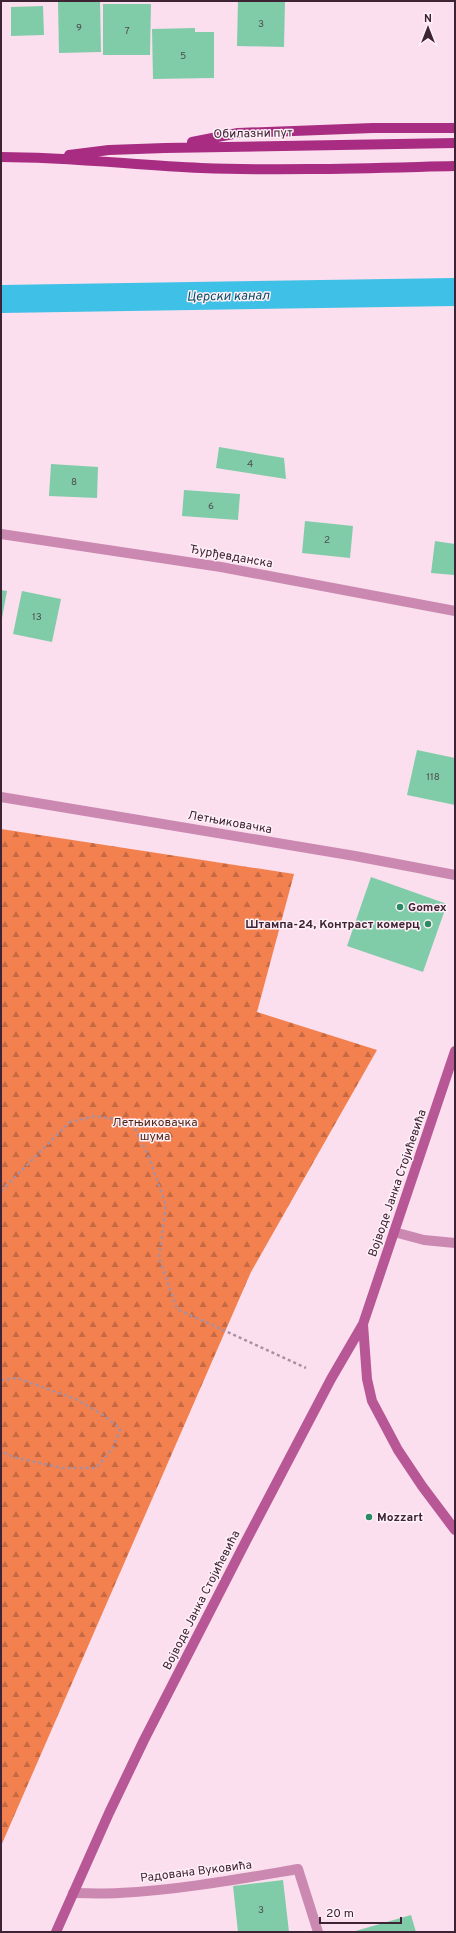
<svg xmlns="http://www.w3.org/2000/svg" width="456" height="1933" viewBox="0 0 456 1933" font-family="Overpass,sans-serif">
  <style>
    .forest { fill: url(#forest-firs) }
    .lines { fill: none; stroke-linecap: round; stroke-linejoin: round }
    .canal { stroke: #3ec0e7; stroke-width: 28 }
    .building { fill: #80cca8 }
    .path { stroke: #aa8f9e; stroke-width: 2.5; stroke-dasharray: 3 3; stroke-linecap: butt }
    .street { stroke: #cb89b1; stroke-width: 10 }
    .secondary { stroke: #b85796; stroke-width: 10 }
    .primary { stroke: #a72c82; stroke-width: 10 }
    .poi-dot { fill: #2a8b65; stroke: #fff0f8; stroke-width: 1.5 }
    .labels { text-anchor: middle; stroke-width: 3; stroke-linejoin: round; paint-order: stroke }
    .number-label { font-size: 10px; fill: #4e4d50 }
    .street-label { font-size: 12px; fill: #3d2333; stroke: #fff0f8 }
    .poi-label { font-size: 12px; font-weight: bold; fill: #3d2333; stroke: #fff0f8; text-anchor: start }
    .park-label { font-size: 12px; fill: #512411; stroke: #fff0f8 }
    .water-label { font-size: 13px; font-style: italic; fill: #014f64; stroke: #fff0f8 }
  </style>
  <defs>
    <pattern id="forest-firs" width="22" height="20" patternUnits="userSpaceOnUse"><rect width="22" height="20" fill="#f38150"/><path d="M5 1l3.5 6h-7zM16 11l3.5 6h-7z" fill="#c66943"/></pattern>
  </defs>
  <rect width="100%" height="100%" fill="#fbdfee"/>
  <path class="forest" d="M1,829L294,874L257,1012L377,1050L251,1272L1,1846Z"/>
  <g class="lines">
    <path class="canal" d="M1,299L455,292"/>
  </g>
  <path class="building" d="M100,1L101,52L59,53L58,2Z
    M238,1H285L284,47L237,46Z
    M103,4H151L150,55H103Z
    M43,6L44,35L11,36V7Z
    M195,28V32H214V78L153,79L152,29Z
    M219,447L284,458L286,479L216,468Z
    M51,464L98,467L97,498L49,496Z
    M184,490L240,494L238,520L182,516Z
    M305,521L353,526L350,558L302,553Z
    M435,541L455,544L454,575L431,573Z
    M1,590L7,591L2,618H1Z
    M22,591L61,599L52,642L13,634Z
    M417,750L455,758V805L407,795Z
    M371,877L447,904L423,972L347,946Z
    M283,1880L289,1932H238L233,1886Z
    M411,1915L416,1932H352Z"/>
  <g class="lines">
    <path class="path" d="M1,1191L70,1122L95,1116L132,1122L148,1155L166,1205L159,1258L177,1309L306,1368
      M1,1380L17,1378L78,1400L105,1416L120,1429L113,1448L96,1468H62L13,1457L1,1451"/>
    <path class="street" d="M1,534L221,567L455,611
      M1,797L355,856L455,875
      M394,1232L424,1240L455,1243
      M73,1893C88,1893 104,1894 119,1893C179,1890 239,1879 298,1869L318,1932"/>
    <path class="secondary" d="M363,1324L367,1379L372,1401L398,1450L422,1486L455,1530
      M56,1932L109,1813L144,1740L246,1541L331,1379L363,1324L455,1051"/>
    <path class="primary" d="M192,142L238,133L373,128H455
      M69,155L109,150L165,148L455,143
      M1,157C68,157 134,165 201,168C285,171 370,168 455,166"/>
  </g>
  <g class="poi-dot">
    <circle cx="400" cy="907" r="4"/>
    <circle cx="428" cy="924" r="4"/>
    <circle cx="369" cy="1517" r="4"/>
  </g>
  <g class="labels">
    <g class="number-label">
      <text x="261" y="27">3</text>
      <text x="79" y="31">9</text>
      <text x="127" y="34">7</text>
      <text x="183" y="59">5</text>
      <text x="250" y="467">4</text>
      <text x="74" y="485">8</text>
      <text x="211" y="509">6</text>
      <text x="327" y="543">2</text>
      <text x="37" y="620">13</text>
      <text x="433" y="780">118</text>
      <text x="261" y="1913">3</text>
    </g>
    <g class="street-label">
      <text transform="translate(253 133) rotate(-1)" y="4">Обилазни пут</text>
      <text transform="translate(231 556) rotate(10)" y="4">Ђурђевданска</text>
      <text transform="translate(230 822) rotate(10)" y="4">Летњиковачка</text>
      <text transform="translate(397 1183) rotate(-71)" y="4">Војводе Јанка Стојићевића</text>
      <text transform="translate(201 1600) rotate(-63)" y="4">Војводе Јанка Стојићевића</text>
      <text transform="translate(196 1871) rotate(-7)" y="4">Радована Вуковића</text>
    </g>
    <g class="poi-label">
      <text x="408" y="911">Gomex</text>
      <text x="420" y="928" text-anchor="end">Штампа-24, Контраст комерц</text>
      <text x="377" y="1521">Mozzart</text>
    </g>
    <g class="park-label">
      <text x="155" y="1126">Летњиковачка<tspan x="155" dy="14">шума</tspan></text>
    </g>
    <g class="water-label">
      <text transform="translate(228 295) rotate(-1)" y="5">Церски канал</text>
    </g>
  </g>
  <rect width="456" height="1933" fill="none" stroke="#3d2333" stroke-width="4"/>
  <g transform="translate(428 28)" stroke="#fff0f8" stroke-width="3" paint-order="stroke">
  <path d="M0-3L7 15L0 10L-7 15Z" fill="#3d2333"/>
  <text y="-6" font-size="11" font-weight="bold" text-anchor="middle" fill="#3d2333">N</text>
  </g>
  <path d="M320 1917v6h81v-6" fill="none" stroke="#3d2333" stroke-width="2"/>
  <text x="326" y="1917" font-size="12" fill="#3d2333" stroke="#fff0f8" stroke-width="3" paint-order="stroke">20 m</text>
</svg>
